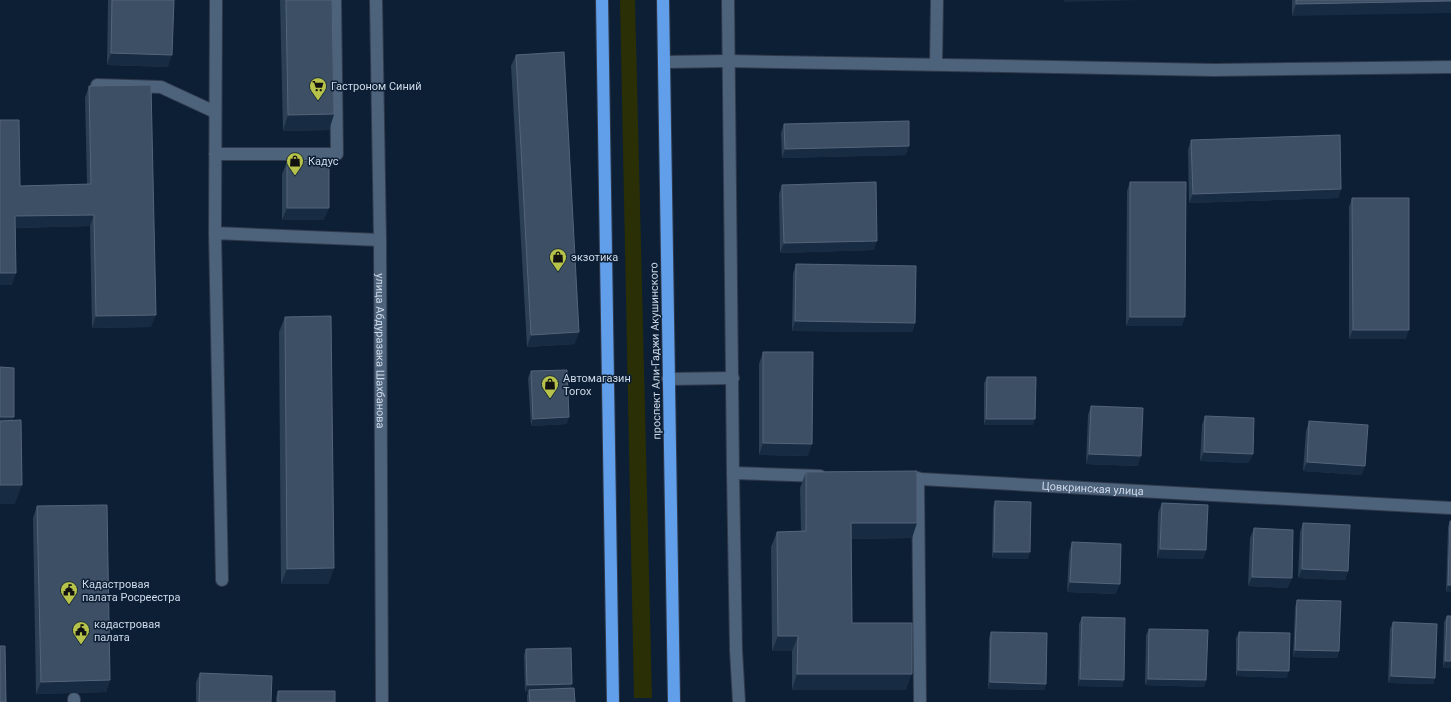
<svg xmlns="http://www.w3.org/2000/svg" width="1451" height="702" viewBox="0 0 1451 702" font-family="Roboto,sans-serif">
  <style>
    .green { fill: #2b2f05 }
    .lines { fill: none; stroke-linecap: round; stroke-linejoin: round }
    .lane-casing { stroke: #313a4c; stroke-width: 14 }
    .street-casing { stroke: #313a4c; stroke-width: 14 }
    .highway-casing { stroke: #313a4c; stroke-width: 14 }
    .lane { stroke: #4d627b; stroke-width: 12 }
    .street { stroke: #4d627b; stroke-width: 12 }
    .highway { stroke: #619fea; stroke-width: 12 }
    .wall { fill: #2b3f55 }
    .shaded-wall { fill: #172b42 }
    .building { fill: #3d4f65; stroke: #54657a }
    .labels { text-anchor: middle; stroke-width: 3; stroke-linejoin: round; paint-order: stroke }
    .poi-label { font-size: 11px; fill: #cedae9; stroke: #0c1f35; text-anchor: start }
    .street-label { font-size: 11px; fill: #cedae9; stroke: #0c1f35 }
  </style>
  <rect width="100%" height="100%" fill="#0c1f35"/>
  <path class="green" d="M620,0H635L652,698H634Z"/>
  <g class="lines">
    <g class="lane-casing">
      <path id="lane" d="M728,61L1214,70L1451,67
        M936,64L937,0
        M97,85L161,87L215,112
        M215,154H337L335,0
        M215,233L216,0
        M222,580L215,233L380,240
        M74,702V699"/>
    </g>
    <g class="street-casing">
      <g id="street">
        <path id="s1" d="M376,0L380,240L382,702"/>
        <path d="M728,0L733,473L736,650L739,702"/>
        <path d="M665,62L728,61"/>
        <path d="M668,379L733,378"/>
        <path d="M733,473L820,476"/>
        <path id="s2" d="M902,478L1451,508"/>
        <path d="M918,478L920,702"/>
      </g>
    </g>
    <g class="highway-casing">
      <path id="highway" d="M602,0L613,702
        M663,0L674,702"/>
    </g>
    <use href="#lane" class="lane"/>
    <use href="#street" class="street"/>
    <use href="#highway" class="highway"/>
  </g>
  <path class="wall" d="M108,0H174L168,67L107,65Z
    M280,0H332L334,114L329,130L283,131Z
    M1292,0H1451L1292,16Z
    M516,55L575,344L527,347L511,66Z
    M89,86L151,327L92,328L90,226L16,228L12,285H0V120L20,186L87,184L85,98Z
    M784,124L906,155L782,158L781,133Z
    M1191,140L1341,189L1338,198L1189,203L1188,150Z
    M287,162L324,220H282V174Z
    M1130,182L1182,326H1126L1127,191Z
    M782,185L874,250L780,253L779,194Z
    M1352,198L1406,339H1349V207Z
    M796,264L915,323L912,332L792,331L793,274Z
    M285,317L334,568L328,584H281L279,332Z
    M763,352L808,456L759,455V364Z
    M531,371L567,424L531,426L528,378Z
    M987,377L1033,425H984V383Z
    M1091,406L1138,466L1086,464L1088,415Z
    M1205,416L1249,463L1200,461L1202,425Z
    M1309,421L1362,475L1303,471L1306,431Z
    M806,472L912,538L851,539L852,623L906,690H792V651H772L771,547L777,532L801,531L800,488Z
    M995,501L1028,559L992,558L993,508Z
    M1162,503L1206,550L1203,559L1157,558L1158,513Z
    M37,506L110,680L106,692L36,694L33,518Z
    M1450,521L1451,592H1446L1448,527Z
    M1303,523L1348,571L1345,580L1298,578L1300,532Z
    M1254,528L1288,588L1248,586L1250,538Z
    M1072,542L1116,594L1067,592L1069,552Z
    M1297,600L1339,651L1337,658L1293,657L1295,607Z
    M1447,616H1451V668H1443L1444,622Z
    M1082,617L1124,680L1122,687L1078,686L1079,624Z
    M1393,622L1435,678L1433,684L1388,683L1390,629Z
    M1149,629L1206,680L1204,687L1145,685L1146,635Z
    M991,632L1046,684L1044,690L988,689L989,638Z
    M1239,632L1287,678L1236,676V638Z
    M526,649L571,688L575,702H527V696L528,692H525L524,655Z
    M200,673L271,702H196V682Z
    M278,691L335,702H276V698Z"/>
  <path class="shaded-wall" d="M1064,0H1142L1064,2Z
    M1451,1V13L1292,16L1296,4Z
    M111,53L172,55L168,67L107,65Z
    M334,114L329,130L283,131L288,115Z
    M909,146L906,155L782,158L785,149Z
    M1341,189L1338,198L1189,203L1193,194Z
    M287,208H329L324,220H282Z
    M94,215L90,226L11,228L15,216Z
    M877,241L874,250L780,253L784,243Z
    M0,273H16L12,285H0Z
    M156,315L151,327L92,328L96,316Z
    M1130,317H1185L1182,326H1126Z
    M795,321L915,323L912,332L792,331Z
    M1353,330H1409L1406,339H1349Z
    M579,332L575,344L527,347L531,335Z
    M0,417H14L9,429H0Z
    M569,417L567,424L531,426L533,419Z
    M986,419H1035L1033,425H984Z
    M763,443L812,444L808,456L759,455Z
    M1204,452L1253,454L1249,463L1200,461Z
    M1089,454L1141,456L1138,466L1086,464Z
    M1307,462L1365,466L1362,475L1303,471Z
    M0,485H22L15,504H0Z
    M851,523H917L912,538L846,539Z
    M1160,549L1206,550L1203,559L1157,558Z
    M994,552H1030L1028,559L992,558Z
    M334,568L328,584H281L287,569Z
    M1302,569L1348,571L1345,580L1298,578Z
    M1252,577L1292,578L1288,588L1248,586Z
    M1070,582L1120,584L1116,594L1067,592Z
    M1448,585H1451V592H1446Z
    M778,636H798L792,651H772Z
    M1295,650L1339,651L1337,658L1293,657Z
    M1445,661H1451V668H1443Z
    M1238,670L1289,671L1287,678L1236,676Z
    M797,674H912L906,690H792Z
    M1391,676L1435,678L1433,684L1388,683Z
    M1080,679L1124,680L1122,687L1078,686Z
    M1148,679L1206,680L1204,687L1145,685Z
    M110,680L106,692L36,694L41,682Z
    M990,682L1046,684L1044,690L988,689Z
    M572,684L570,690H529L528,692H525L527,685Z"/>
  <path class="building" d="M112,0H174L172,55L111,53Z
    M286,0H332L334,114L288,115Z
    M1296,0H1451V1L1296,4Z
    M564,52L579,332L531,335L516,55Z
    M151,85L156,315L96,316L94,215L15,216L16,273H0V120H19L20,186L91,184L89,86Z
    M909,121V146L785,149L784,124Z
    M1340,135L1341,189L1193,194L1191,140Z
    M329,161V208H287V162Z
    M876,182L877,241L784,243L782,185Z
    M1130,182H1186L1185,317H1130Z
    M1352,198H1409V330H1353Z
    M796,264L916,266L915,323L795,321Z
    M331,316L334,568L287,569L285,317Z
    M763,352H813L812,444L763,443Z
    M0,367L14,368V417H0Z
    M567,370L569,417L533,419L531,371Z
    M987,377H1036L1035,419H986Z
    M1091,406L1143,408L1141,456L1089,454Z
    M1205,416L1254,418L1253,454L1204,452Z
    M21,420L22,485H0V421Z
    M1309,421L1368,425L1365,466L1307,462Z
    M917,471V523H851L852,623H912V674H797L798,636H778L777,532L806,531V472Z
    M995,501L1031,502L1030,552H994Z
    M1162,503L1208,505L1206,550L1160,549Z
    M107,505L110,680L41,682L37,506Z
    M1450,521H1451V585H1448Z
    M1303,523L1350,525L1348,571L1302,569Z
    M1254,528L1293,530L1292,578L1252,577Z
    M1072,542L1121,544L1120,584L1070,582Z
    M1297,600L1341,601L1339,651L1295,650Z
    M1447,616H1451V661H1445Z
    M1082,617L1125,618L1124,680L1080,679Z
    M1393,622L1437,624L1435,678L1391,676Z
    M1149,629L1208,630L1206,680L1148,679Z
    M991,632L1047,633L1046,684L990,682Z
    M1239,632L1290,633L1289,671L1238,670Z
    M0,646H5L6,702H0Z
    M571,648L572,684L527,685L526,649Z
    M200,673L272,676L271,702H199Z
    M574,688L575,702H530L529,690Z
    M278,691H335V702H278Z"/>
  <defs>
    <g id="supermarket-pin" transform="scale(0.9)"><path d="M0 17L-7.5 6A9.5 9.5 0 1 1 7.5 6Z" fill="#b6c249" stroke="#0c1f35"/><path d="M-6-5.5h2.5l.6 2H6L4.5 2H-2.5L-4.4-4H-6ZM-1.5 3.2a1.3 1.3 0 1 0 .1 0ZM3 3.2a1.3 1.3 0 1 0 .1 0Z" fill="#111"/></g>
    <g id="shop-pin" transform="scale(0.9)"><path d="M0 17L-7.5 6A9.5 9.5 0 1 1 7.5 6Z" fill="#b6c249" stroke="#0c1f35"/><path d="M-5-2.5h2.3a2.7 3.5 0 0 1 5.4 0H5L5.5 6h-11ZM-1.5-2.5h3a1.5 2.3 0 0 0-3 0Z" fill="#111"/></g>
    <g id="civic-pin" transform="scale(0.9)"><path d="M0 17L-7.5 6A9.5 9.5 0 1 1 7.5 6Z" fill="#b6c249" stroke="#0c1f35"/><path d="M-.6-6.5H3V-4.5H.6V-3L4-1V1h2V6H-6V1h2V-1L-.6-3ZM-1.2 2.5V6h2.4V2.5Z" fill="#111"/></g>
  </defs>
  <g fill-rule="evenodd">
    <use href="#supermarket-pin" x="318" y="86"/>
    <use href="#shop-pin" x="295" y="161"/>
    <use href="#shop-pin" x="558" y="257"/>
    <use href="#shop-pin" x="550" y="384"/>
    <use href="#civic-pin" x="69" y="590"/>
    <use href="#civic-pin" x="81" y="630"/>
  </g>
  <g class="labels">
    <g class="poi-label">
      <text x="331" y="90">Гастроном Синий</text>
      <text x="308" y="165">Кадус</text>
      <text x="571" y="261">экзотика</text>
      <text x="563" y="382">Автомагазин<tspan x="563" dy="13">Тогох</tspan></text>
      <text x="82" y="588">Кадастровая<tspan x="82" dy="13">палата Росреестра</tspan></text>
      <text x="94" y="628">кадастровая<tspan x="94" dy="13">палата</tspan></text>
    </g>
    <g class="street-label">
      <text dy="4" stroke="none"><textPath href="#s1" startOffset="351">улица Абдуразака Шахбанова</textPath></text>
      <text transform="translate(655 351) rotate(-91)" y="4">проспект Али-Гаджи Акушинского</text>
      <text dy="4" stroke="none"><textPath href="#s2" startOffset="191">Цовкринская улица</textPath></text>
    </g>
  </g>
</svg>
